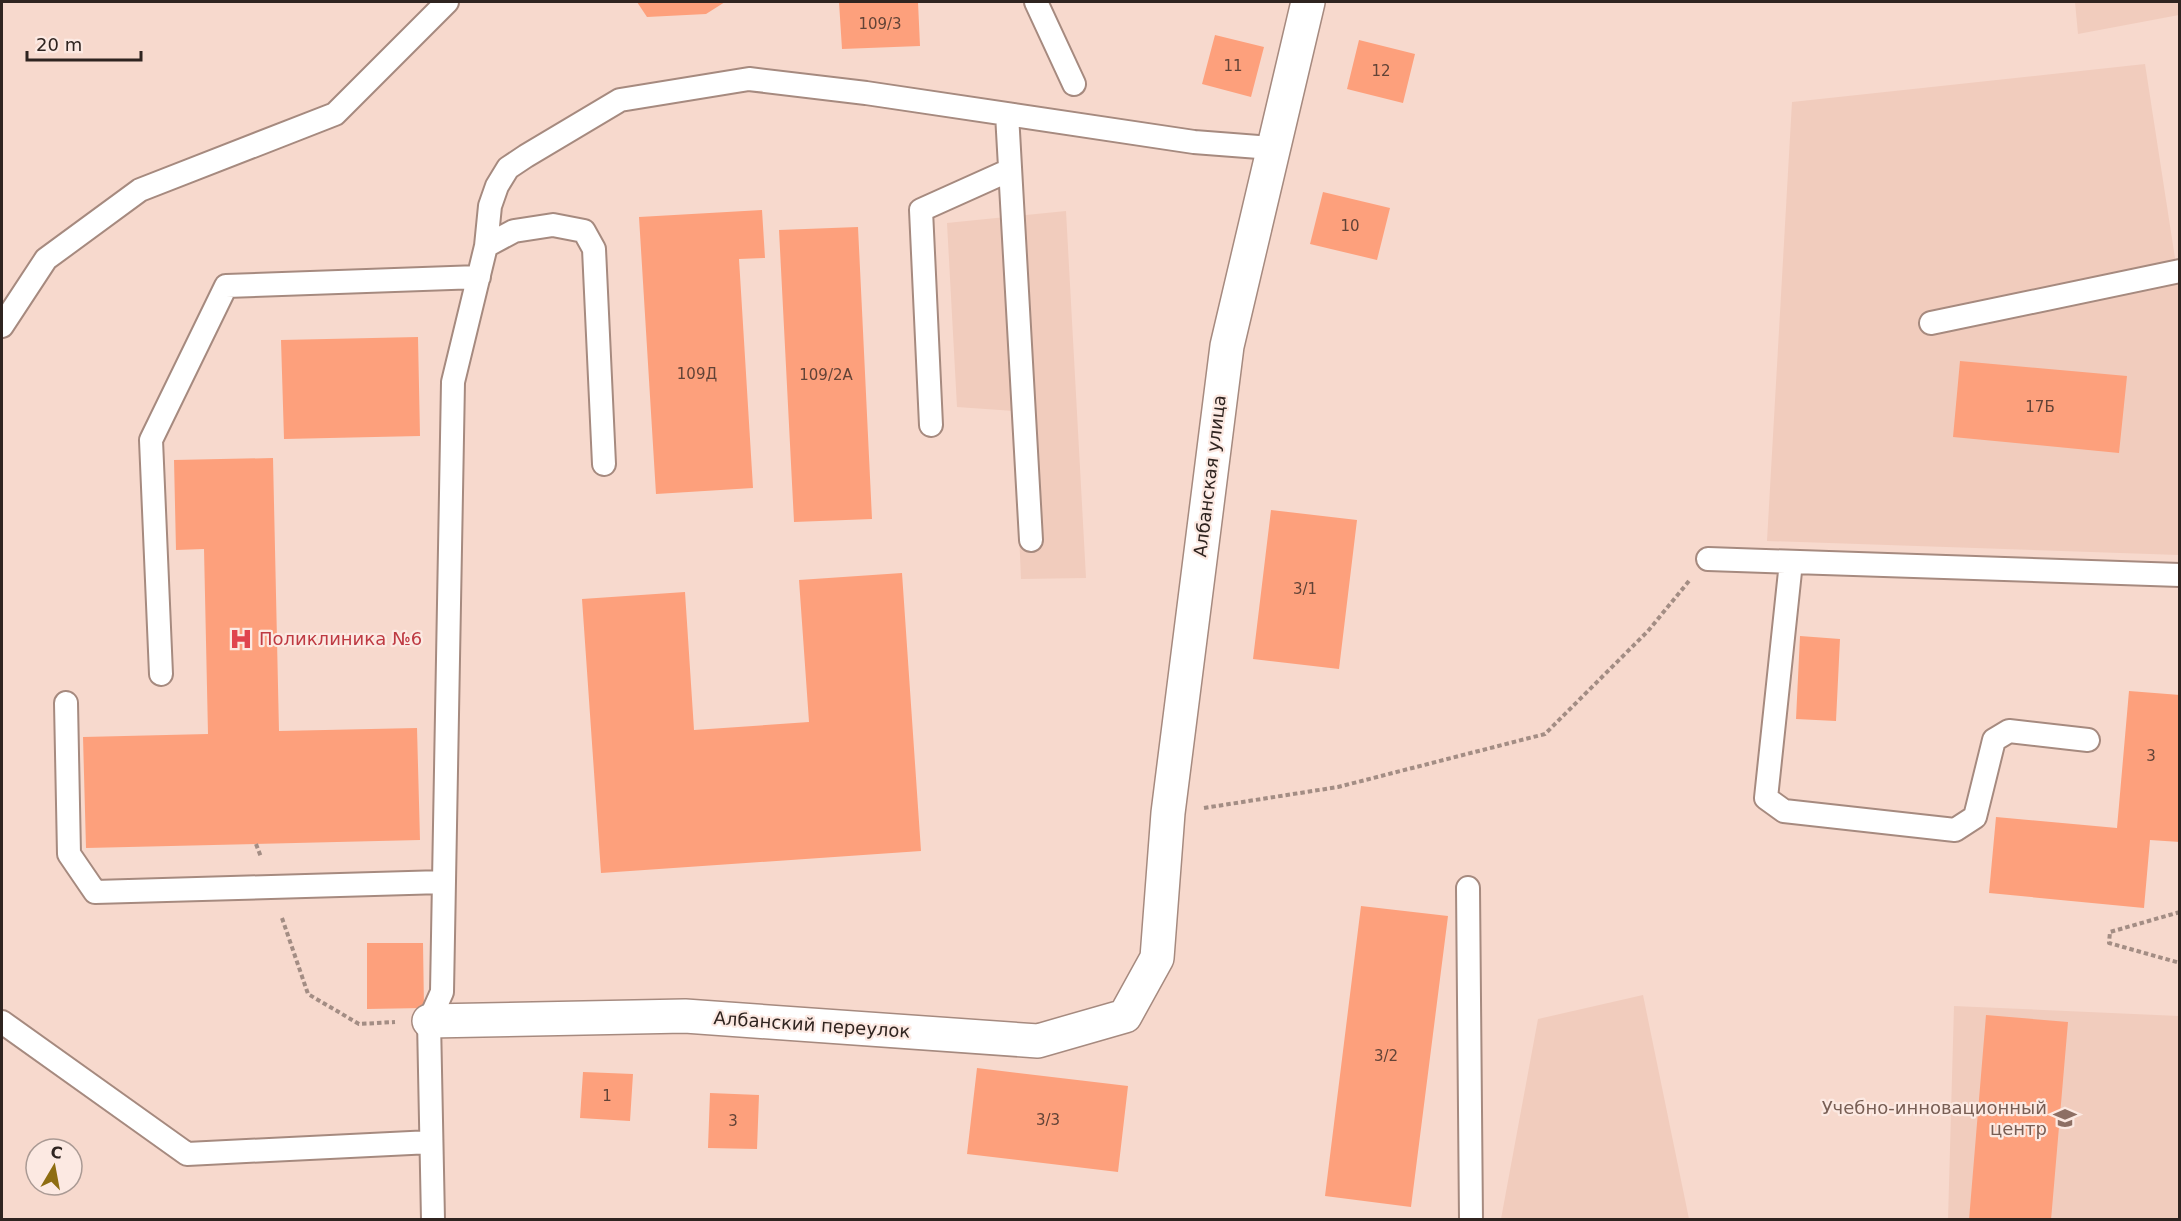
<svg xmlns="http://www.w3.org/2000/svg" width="2181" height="1221" viewBox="0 0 2181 1221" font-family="'DejaVu Sans',sans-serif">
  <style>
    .built { fill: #f1ccbd }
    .building { fill: #fda07c }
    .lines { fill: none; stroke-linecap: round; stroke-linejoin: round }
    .service-casing { stroke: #a68a7f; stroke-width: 26 }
    .minor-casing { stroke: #a68a7f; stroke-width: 36 }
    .path { stroke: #a38d84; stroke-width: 4; stroke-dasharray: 4.5 3; stroke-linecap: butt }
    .service { stroke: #fff; stroke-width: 22 }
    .minor { stroke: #fff; stroke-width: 33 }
    .labels { text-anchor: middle; stroke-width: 4.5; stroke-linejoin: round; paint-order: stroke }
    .number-label { font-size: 15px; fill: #624337 }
    .street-label { font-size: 18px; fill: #2f2420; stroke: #fce9e2 }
    .health-label { font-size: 18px; fill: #be3a42; stroke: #fce9e2; text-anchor: start }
    .education-label { font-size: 18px; fill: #785e54; stroke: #fce9e2; text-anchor: end }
  </style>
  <rect width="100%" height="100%" fill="#f7d9cd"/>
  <path class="built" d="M2075,2H2179V15L2078,34Z
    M2145,64L2177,271L2179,302V555L1767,541L1792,102Z
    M1066,211L1086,578L1021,579L1014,411L957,407L947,223Z
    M1643,995L1689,1219H1501L1538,1019Z
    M1954,1006L2179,1016V1219L1948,1220Z"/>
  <path class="building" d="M637,2H725L706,14L647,17Z
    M839,2H918L920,46L842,49Z
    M1215,35L1264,47L1251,97L1202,84Z
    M1359,40L1415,54L1403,103L1347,89Z
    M1323,192L1390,208L1377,260L1310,244Z
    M762,210L765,258L739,259L753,488L656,494L639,217Z
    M858,227L872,519L794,522L779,230Z
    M418,337L420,436L284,439L281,340Z
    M1960,361L2127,376L2119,453L1953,437Z
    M273,458L279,731L417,728L420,840L86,848L83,737L208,734L204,549L176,550L174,460Z
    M1271,510L1357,520L1339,669L1253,659Z
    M902,573L921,851L601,873L582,599L685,592L694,730L809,722L799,580Z
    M1800,636L1840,639L1836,721L1796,719Z
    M2129,691L2180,695V842L2150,840L2144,908L1989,893L1996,817L2117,828Z
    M1361,906L1448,916L1411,1207L1325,1196Z
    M367,943H423L424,1008L367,1009Z
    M1986,1015L2068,1022L2051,1220H1969Z
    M977,1068L1128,1086L1118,1172L967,1154Z
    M583,1072L633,1074L630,1121L580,1118Z
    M710,1093L759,1095L757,1149L708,1148Z"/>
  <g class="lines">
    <g class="service-casing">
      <path id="service" d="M1036,2L1074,84
        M1007,114L1031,540
        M486,246L490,206L497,186L508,168L526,156L620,100L749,79L866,93L1194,142L1272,148
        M1931,323L2180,271
        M2,326L46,259L140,190L335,114L447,2
        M931,425L921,210L1010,170
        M1708,559L2180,575
        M1791,562L1766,798L1784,811L1955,830L1975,817L1994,740L2009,731L2088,740
        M161,674L151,440L226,286L479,277
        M66,703L69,854L95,892L443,882
        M1468,888L1471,1220
        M2,1022L187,1154L431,1142
        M433,1220L429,1021L442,992L453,382L486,246L514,231L553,225L584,231L594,249L604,464"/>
    </g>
    <g class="minor-casing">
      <path id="minor" d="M429,1021L685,1016L1038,1041L1125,1016L1157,958L1168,813L1227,346L1308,2"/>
    </g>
    <path class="path" d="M1204,808L1338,787L1545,734L1648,631L1689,581
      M256,844L261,857
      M2180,912L2110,932L2109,943L2180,963
      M282,918L308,994L359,1024L395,1022"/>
    <use href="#service" class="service"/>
    <use href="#minor" class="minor"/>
  </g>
  <defs>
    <g id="hospital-bare" transform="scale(1.8)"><path d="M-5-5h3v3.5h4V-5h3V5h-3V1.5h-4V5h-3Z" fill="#e0444e" stroke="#fce9e2" stroke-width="2.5" paint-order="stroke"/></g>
    <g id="university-bare" transform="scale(1.8)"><path d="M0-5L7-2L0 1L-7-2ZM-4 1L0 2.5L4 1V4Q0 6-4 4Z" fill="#8d6e63" stroke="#fce9e2" stroke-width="2.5" paint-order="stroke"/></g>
  </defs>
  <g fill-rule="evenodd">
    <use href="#hospital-bare" x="241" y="639"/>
    <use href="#university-bare" x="2065" y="1118"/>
  </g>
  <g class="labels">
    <g class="number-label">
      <text x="880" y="29">109/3</text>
      <text x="1233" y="71">11</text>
      <text x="1381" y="76">12</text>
      <text x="1350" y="231">10</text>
      <text x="697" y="379">109Д</text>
      <text x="826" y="380">109/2А</text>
      <text x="2040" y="412">17Б</text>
      <text x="1305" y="594">3/1</text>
      <text x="2151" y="761">3</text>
      <text x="1386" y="1061">3/2</text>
      <text x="607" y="1101">1</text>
      <text x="1048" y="1125">3/3</text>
      <text x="733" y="1126">3</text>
    </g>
    <g class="street-label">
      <text transform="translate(1210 476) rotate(-83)" y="6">Албанская улица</text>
      <text transform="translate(812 1025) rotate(4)" y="6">Албанский переулок</text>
    </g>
    <g class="health-label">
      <text x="259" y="645">Поликлиника №6</text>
    </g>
    <g class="education-label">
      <text x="2047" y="1114">Учебно-инновационный<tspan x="2047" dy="21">центр</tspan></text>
    </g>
  </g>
  <rect width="2181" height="1221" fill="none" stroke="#2f2420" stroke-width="6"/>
  <g transform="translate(54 1167) rotate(10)"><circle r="28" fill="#fce9e2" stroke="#aa9a94" stroke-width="1.5"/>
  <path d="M0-4.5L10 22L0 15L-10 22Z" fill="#8e6d11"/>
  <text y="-9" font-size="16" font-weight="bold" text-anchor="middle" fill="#2f2420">С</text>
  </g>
  <path d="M27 51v9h114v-9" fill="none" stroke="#2f2420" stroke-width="3"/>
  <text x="36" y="51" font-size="18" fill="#2f2420" stroke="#fce9e2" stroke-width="4.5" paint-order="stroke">20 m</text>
</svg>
